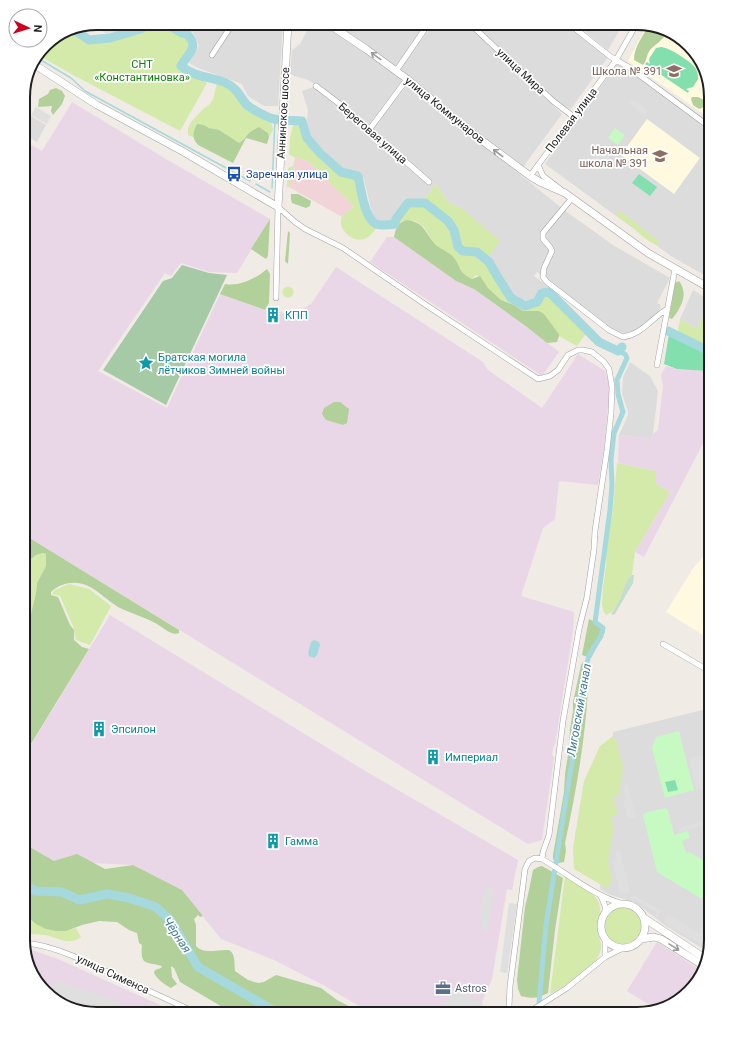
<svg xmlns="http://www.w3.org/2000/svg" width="734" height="1037" viewBox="0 0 734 1037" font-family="Roboto,sans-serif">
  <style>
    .residential { fill: #dddcdc }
    .commercial { fill: #f1d4d7 }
    .industrial { fill: #e9d7e8 }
    .education { fill: #fffadf }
    .grass { fill: #d3eaab }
    .forest { fill: #b1d09a }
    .wetland { fill: #c2decd }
    .cemetery { fill: #a6c9a6 }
    .park { fill: #c6fac2 }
    .pitch { fill: #83dfae }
    .parking { fill: #dfdfdf }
    .water { fill: #a5d9de }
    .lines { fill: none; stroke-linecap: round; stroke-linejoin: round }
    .stream { stroke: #a5d9de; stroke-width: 1.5 }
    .canal { stroke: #a5d9de; stroke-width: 5 }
    .river { stroke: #a5d9de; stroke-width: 9 }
    .minor-casing { stroke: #a3a3a3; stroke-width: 6 }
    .tertiary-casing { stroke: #a3a3a3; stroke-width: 8 }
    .minor { stroke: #fff; stroke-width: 5 }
    .tertiary { stroke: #fff; stroke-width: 7 }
    .oneway { stroke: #9a9a9a }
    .labels { text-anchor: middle; stroke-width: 3.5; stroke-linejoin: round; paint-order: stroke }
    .park-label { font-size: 11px; fill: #127f0b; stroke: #fff }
    .street-label { font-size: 11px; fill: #1f1f1f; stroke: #fff }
    .education-label { font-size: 11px; fill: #785e54; stroke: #fff; text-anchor: end }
    .transit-label { font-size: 11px; fill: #164399; stroke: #fff; text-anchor: start }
    .culture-label { font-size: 11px; fill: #0d838f; stroke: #fff; text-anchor: start }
    .service-label { font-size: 11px; fill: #4e5e75; stroke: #fff; text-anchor: start }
    .water-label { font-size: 12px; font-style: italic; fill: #417a98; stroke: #fff }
    .rim { fill: none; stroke: #1f1f1f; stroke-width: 2 }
  </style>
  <rect width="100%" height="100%" fill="#f0ebe5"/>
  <path class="residential" d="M97,23H112L109,28L113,29L117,23H143L127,31L106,33L91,26Z
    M178,23H283L278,106H264L248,96L242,84L198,68L189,63L199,46L193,33Z
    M311,23H320L396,73L403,79L368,126L332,95L308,80L292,75L290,74L292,50L300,44Z
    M332,23H426L396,66Z
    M434,23H466L562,114L523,167L456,117L400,69Z
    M474,23H566L608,57L571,109L562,106L515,63Z
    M574,23H624L608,50Z
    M621,58L711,123V279L671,256L545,164Z
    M408,84L564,210L613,245L670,278L657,303L661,305L658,314L632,334L621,332L611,328L537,272L534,276L550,288L540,293L530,301L519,300L509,291L489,256L499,241L460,207L451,205L435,184L424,200L408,202L400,208L393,221L381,222L373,217L364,179L357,173L343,170L311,137L307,120L308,110L302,91L314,87L416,174L419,171L372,129Z
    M23,111L46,125L37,142L23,134Z
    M693,290L711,301L697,329L680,319Z
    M630,362L650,376L658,391L653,434L650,439L619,435L628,415V411L622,394L623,377Z
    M711,708V940L708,952L666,926L636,903L608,894L600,889L613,732Z"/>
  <path class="commercial" d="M296,157L308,161L354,206L342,217L289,187Z"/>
  <path class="industrial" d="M72,102L166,159L270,219L237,273L209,272L181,263L171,276L165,273L98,371L167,408L220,294L270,312L293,313L301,310L311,304L336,267L483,362L488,370L542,408L578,354L605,371L610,388L604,447L598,485L559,481L555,519L543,528L521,596L574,612L573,631L555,744L553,747L552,754L554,758L542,840L528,844L23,534V140L42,151Z
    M387,237H394L456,281L474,289L527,327L559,352L542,376L370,262Z
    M666,366L677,369L708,371L711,372V428L644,557L635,552L670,492L656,484V471L618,463L619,435L650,439L653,434L658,430L663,386L661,375Z
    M110,615L367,772L518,860L512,890L507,889L492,979L477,1014H373L323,985L274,960L221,939L182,890L133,865L54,861L23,843V758Z
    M657,942L703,972L701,977L674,1004L656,1009L627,991Z
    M26,950H32L58,959L180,1014H93L60,1004L33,977Z"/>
  <path class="education" d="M647,25L674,33L701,60L711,97V105L705,115L628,61Z
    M647,119L700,158L674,194L621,155Z
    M711,547V640L666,612L692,570Z"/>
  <path class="grass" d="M155,23H159L185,37L190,41C189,54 180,57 179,69C188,75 198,77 207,83L180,131L75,76L38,55L48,42L75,32L81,38L91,43L122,38L142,33Z
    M217,83C239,90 236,100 251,112C257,116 265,119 271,121L273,130L269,137L268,133L259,127C245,132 247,139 239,144L214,129L209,128L204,125L194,133L193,137L188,135V128L191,122L203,109L209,105L213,100Z
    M293,125H302L306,141L334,169L342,174L357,178L366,215L375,225L376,228C362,254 335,230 342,217C344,213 351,210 354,206L308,161L296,157L289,187H287L288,168L293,166L295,157L289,155L290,138Z
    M435,184L451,205L460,207L500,241L489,256L491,260H489C477,250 485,249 467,251L459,246L456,231L450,222L424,200Z
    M423,204L450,228L454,244L458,251L462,253L479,255C493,271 498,293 517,304C521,307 526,310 531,308C536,306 542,299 546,296C557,296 563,309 570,316C576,322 582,327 587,332L577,346L559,336V334L544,314L539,311H523L514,305L501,300L488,288L480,277L476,275L472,279L461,272L459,268L434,244L424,227L415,221L407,220L400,223L398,220C404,210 411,206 423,204Z
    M617,211C626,213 635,223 643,229C649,235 656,236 660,243L658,245C647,242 640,234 632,227C627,223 621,219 616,215Z
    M282.5 292a5.5 5.5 0 1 1 11 0a5.5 5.5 0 1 1-11 0Z
    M708,306L711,307V343L707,350L677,335L680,319L697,329Z
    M617,463L656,471V484L670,492L635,552L632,575L627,580L620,599L612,612L606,615L604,612L602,605L603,588L606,566L607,541L613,510Z
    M43,553L46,555V566L37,583L36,593L28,626L25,648L23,653V565L36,555Z
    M69,584L89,589L111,606L90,645L76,640L73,626L60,596L52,594L55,590Z
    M612,737H615L623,767L619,795L613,796L618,815L611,817L614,827L608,862L612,879L608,889L574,869L573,848L584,781L600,746Z
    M565,876C578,884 602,893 600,912C599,917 596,922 597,927C597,934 602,941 601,948C599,968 566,985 550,994Z
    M604 926a19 19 0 1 1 38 0a19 19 0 1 1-38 0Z
    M23,913C28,916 31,920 36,923C49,932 62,933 76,928L81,937C68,946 59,938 45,935C38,934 30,934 23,934Z"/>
  <path class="forest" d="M649,25L664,30C664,33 665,37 662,39C659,43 653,46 650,50C646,55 647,61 643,65L634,60C634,47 643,36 649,25Z
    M56,88L62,91L65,96L62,104L53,115L51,111L52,106L38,107L39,99L48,94L50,90Z
    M692,97H698L704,100L705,104L702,108L699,109L693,105L691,99Z
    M197,124L204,125L209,128L219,130L239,143C247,139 246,132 259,127L268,133L269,137L267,144L246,138L233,163L198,145C191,137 193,133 197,124Z
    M291,194H298L311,201L310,206L306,208L292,203L291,199Z
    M270,219L268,256L266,259L251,249Z
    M407,220C425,223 424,231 434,243C440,250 449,251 454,258C463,270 456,270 472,279L480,276L488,288L501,300L514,305L523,311H539L544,314L559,334V336L557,342L547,343L527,327L474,289L456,281L394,237C396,227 398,223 407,220Z
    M288,231L290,233L288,264L285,261Z
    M267,269L270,274L269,303L265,310L220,294L225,284C239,287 257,278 267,269Z
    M679,281C689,294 681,308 672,319L669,318L675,283Z
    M334,402H340L349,409L347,423L343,425L326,420L322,414L324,408Z
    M23,534L179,630V633C171,636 164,628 157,624C145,617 130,613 118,607C108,601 100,592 90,587C77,580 62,582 51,592V595L58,597L70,625L74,630V640L82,647L89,649L23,757V653L26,648L28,626L36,593L37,583L46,566V554L43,553L36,555L23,565Z
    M589,619L601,625L605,632L591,658L582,655Z
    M583,662L591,666C587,682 588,698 586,715C582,758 574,801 565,843L566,851L564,862L559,863L553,859V855L564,792L565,774L568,755L570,729L573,711V702L581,665Z
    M23,843L54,861L77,854L105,869L133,865L182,890L203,916L200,917L198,915L194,919L196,925V946C204,955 218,949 229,950C236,954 234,964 235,971L248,980L258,983L264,982L276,975L321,988L337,1000L364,1014H237L224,1008L180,982L174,968L171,966L172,977L177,984L171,988C165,985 157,979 154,973L155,970L161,968L162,966C147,961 140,967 142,945L139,943L137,933L129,930L117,922L99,921L82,925L66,931H56L46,929L36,924L23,913Z
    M542,866L563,878L555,930L548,993C538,998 532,999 521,996L518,989L517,980L525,907L529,890L533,870L538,867Z"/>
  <path class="wetland" d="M632,575H634L633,583L615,614L612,615V613L620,599L627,580Z"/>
  <path class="cemetery" d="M182,265L209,273L227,275L166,405L103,370L163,281L172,278Z"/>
  <path class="park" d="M615,128L625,135L618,145L608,138Z
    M679,731L694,790L665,798L652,748L656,737Z
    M665,808L668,810L674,835L688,831L690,838L682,841L686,853L689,852L711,865V887L705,897L700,898L657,872L643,815L645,813Z"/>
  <path class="pitch" d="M661,47C669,47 692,62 696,69C698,73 698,75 698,79L693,87L686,89L689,91L688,93L645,64L647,62L650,64L649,59L656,48Z
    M639,174L657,187L650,196L632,183Z
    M669,334L711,355V372L708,371L677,369L664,364Z
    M675,780L678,790L668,792L665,782Z"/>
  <path class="parking" d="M633,99L648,110L645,115L629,104Z
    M36,107L51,116L47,124L31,115Z
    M606,141L612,170L593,156Z
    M707,754L710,764L707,765L711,779V786L696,790L689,759Z
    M627,783L636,817L628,819L623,800L626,799L623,788L625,787L624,784Z
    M702,821L703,826L680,832L679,828Z
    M620,851L630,892L625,894L624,892L620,893L612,860L616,859L615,853Z
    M484,884L495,890L487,933L483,931L480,913Z
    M636,896L662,911L657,918L654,917L656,912L635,900L632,901L631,897Z
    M509,903L517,904L507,973L500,972Z
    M668,914L710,940L706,947L663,922Z
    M56,981L122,1002L119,1014L51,995Z
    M455,986L483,1004L477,1014H444L439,1011Z"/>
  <path class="water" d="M314,640L319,642L320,645L317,655L314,658L309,656L308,653L311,642Z"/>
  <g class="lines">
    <path class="stream" d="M36,57L71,78L85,91L250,181
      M256,184L270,192
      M272,188L275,119"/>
    <path class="canal" d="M538,1014L546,925L575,743L583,678L589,655L601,636L603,628L595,622L610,510L612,485L611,460L614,433L623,412L618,394L617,380L627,358L625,354L618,351"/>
    <path class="river" d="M165,23L182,33L187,34C200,48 188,53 181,66C195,78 211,76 226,83C237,88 240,97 247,105C252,109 268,118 274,119C283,121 293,120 302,121L307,138L320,153L341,172L358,176C361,188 364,218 376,224C382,226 389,225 395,224L396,219L408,203H425L448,221L454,230L458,247L463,251L477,252L489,262L497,276L511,298L525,306L537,302L542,293L549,292L599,342L618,351L622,347
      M76,31L89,40L110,38L141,29L149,23
      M668,331L711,352
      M23,884L35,891L62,892L79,900L107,894L129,898L156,907L171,921L198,967L276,1012L298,1014"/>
    <g class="minor-casing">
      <path id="minor" d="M469,23L553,101L574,117
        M568,23L611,57L630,68L711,128
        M112,27L114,23
        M212,55L233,23
        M396,71L429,23
        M316,86L341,105L429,182
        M369,130L407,79
        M538,165L543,176L560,189
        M530,176L616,60L637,23
        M572,198L543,233V239L550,247L552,251L544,268L543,277L547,282L609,330L623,337C642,334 651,319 667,309
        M278,207L295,222L305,229L343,248L426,305L538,379L550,376L558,370L568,355L578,350H583L592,352L604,362L609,369L612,387L611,413L607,450L595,531L594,549L587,597L579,629L563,721L549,835L543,852L542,859
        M276,298L278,207
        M657,365L675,269
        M663,644L711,672
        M601,896L605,906V914
        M605,939V957
        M24,943C41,944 56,949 73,956L199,1014
        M512,1014L509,1006L510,986L525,869L529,861L535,858L542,859C568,874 594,896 623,904
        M526,1014L567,988L605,957L623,948"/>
    </g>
    <g class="tertiary-casing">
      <path id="tertiary" d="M327,23L366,49L407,79L464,127L530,176L540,182L565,193L648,253L711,289
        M32,63L97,105L182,151L278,207L288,23
        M601 926a22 22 0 1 1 44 0a22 22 0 1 1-44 0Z
        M644,918L706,959
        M641,939L654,937L661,939L704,966"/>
    </g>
    <use href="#minor" class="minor"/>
    <use href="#tertiary" class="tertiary"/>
  </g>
  <defs><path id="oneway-shaft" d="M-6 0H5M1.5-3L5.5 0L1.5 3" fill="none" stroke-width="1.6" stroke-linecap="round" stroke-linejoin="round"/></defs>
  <g class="oneway">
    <use href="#oneway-shaft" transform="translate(376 56) rotate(-144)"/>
    <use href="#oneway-shaft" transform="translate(498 153) rotate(-143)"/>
    <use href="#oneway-shaft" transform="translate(674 947) rotate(32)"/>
  </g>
  <defs>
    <g id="school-bare" transform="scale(1.2)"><path d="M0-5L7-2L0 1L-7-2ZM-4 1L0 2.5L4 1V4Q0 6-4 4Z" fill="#8d6e63" stroke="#fff" stroke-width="2.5" paint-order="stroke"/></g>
    <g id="bus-bare" transform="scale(1.2)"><path d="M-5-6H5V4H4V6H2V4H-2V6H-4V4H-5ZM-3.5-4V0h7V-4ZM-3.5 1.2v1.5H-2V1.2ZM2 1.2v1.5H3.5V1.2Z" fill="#1a4fb4" stroke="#fff" stroke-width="2.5" paint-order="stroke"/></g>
    <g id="building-bare" transform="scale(1.2)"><path d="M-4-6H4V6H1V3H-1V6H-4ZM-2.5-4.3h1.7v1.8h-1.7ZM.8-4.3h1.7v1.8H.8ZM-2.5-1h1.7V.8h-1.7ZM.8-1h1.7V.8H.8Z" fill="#0f9aa8" stroke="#fff" stroke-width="2.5" paint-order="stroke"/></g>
    <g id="sight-bare" transform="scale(1.2)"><path d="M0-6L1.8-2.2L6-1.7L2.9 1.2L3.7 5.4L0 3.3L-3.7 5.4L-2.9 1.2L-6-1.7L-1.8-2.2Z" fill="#0f9aa8" stroke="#fff" stroke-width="2.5" paint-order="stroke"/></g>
    <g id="office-bare" transform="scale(1.2)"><path d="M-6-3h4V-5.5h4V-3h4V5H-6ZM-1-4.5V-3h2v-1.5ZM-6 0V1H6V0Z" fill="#5c6f8a" stroke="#fff" stroke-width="2.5" paint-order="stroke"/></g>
  </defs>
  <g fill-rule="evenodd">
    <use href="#school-bare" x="674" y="71"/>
    <use href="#school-bare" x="660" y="156"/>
    <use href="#bus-bare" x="234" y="174"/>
    <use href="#building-bare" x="273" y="315"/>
    <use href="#sight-bare" x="146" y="363"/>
    <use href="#building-bare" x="99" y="729"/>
    <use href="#building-bare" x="433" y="757"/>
    <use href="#building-bare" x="273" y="841"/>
    <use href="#office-bare" x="443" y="988"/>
  </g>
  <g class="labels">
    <g class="park-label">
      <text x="142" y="68">СНТ<tspan x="142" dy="13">«Константиновка»</tspan></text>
    </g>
    <g class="street-label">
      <text transform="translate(521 71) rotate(43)" y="4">улица Мира</text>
      <text transform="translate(445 110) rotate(39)" y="4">улица Коммунаров</text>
      <text transform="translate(283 113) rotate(-87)" y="4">Аннинское шоссе</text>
      <text transform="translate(571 120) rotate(-53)" y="4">Полевая улица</text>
      <text transform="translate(373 133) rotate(41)" y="4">Береговая улица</text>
      <text transform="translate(113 974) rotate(25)" y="4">улица Сименса</text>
    </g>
    <g class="education-label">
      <text x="662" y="75">Школа № 391</text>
      <text x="648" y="154">Начальная<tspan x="648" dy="13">школа № 391</tspan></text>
    </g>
    <g class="transit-label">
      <text x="246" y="178">Заречная улица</text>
    </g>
    <g class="culture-label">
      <text x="285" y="319">КПП</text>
      <text x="158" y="361">Братская могила<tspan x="158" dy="13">лётчиков Зимней войны</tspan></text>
      <text x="111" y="733">Эпсилон</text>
      <text x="445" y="761">Империал</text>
      <text x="285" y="845">Гамма</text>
    </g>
    <g class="service-label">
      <text x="455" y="992">Astros</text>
    </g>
    <g class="water-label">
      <text transform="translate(579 710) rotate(-80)" y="4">Лиговский канал</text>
      <text transform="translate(177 935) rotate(56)" y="4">Чёрная</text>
    </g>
  </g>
  <path d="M0 0H734V1037H0ZM97 30H637A67 67 0 0 1 704 97V940A67 67 0 0 1 637 1007H97A67 67 0 0 1 30 940V97A67 67 0 0 1 97 30Z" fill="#fff" fill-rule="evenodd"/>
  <path class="rim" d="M97 30H637A67 67 0 0 1 704 97V940A67 67 0 0 1 637 1007H97A67 67 0 0 1 30 940V97A67 67 0 0 1 97 30Z"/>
  <g transform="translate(28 28) rotate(94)"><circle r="19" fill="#ffffff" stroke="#a5a5a5"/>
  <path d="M0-3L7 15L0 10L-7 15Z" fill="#ce001f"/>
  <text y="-6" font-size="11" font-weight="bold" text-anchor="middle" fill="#1f1f1f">N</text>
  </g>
</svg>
